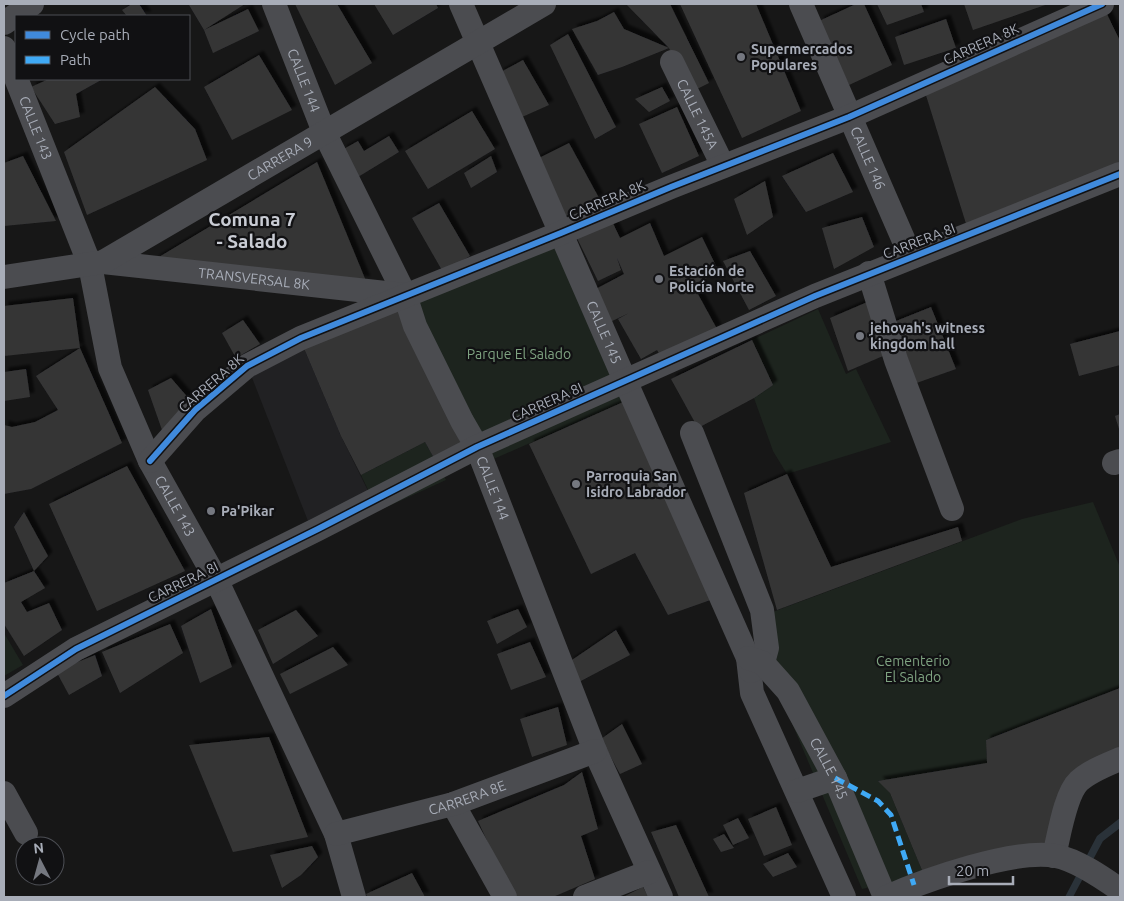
<svg xmlns="http://www.w3.org/2000/svg" width="1124" height="901" viewBox="0 0 1124 901" font-family="Ubuntu,sans-serif">
  <style>
    .built { fill: #212123 }
    .green { fill: #1d241e }
    .water { fill: #2a3239 }
    .building { fill: #353536; filter: url(#shadow) }
    .lines { fill: none; stroke-linecap: round; stroke-linejoin: round }
    .minor { stroke: #4b4c50; stroke-width: 24 }
    .quiet { stroke: #3fa9f5; stroke-width: 5; stroke-dasharray: 10 5; stroke-linecap: butt }
    .cycleway-casing { stroke: #111113; stroke-width: 9 }
    .cycleway { stroke: #408adc; stroke-width: 6 }
    .poi-dot { fill: #757880; stroke: #111113; stroke-width: 2 }
    .labels { text-anchor: middle; stroke-width: 4.5; stroke-linejoin: round; paint-order: stroke }
    .street-label { font-size: 14px; fill: #a8adb8; stroke: #111113 }
    .poi-label { font-size: 14px; font-weight: bold; fill: #a8adb8; stroke: #111113; text-anchor: start }
    .park-label { font-size: 14px; fill: #7fa381; stroke: #111113 }
    .district-label { font-size: 19px; font-weight: bold; fill: #c9ccd4; stroke: #111113 }
  </style>
  <defs>
    <filter id="shadow"><feDropShadow dx="4.5" dy="-4.5" stdDeviation="1" flood-color="#0009"/></filter>
  </defs>
  <rect width="100%" height="100%" fill="#171717"/>
  <path class="built" d="M303,346L341,436L378,511L315,539L249,370Z"/>
  <path class="green" d="M560,241L630,399L480,465L402,304Z
    M818,309L846,374L856,369L891,442L787,474L773,451L754,398L752,340Z
    M425,442L446,480L378,511L361,475Z
    M1093,502L1120,567V688L986,740L987,763L879,781L890,793L924,875L862,889L767,664L759,617L1022,519Z
    M4,633L23,665L4,676Z"/>
  <path class="water" d="M1120,818V828L1103,841L1073,897H1065L1097,836Z"/>
  <path class="building" d="M132,4H139L147,16H127L122,10Z
    M191,4H245L204,30L189,5Z
    M295,4H337L372,63L335,85Z
    M374,4H436L438,8L393,35Z
    M626,4H670L709,83L691,92L669,48Z
    M680,4H756L801,111L742,138Z
    M856,4H864L892,65L849,85L819,21Z
    M877,4H921L924,12L887,25Z
    M964,4H1048L973,30Z
    M1104,8L1120,41V165L968,230L925,92Z
    M248,9L259,31L213,53L204,30Z
    M614,12L624,29L669,48L622,67L598,75L572,29L597,21Z
    M946,19L956,48L904,65L895,37Z
    M568,34L616,127L595,139L550,45Z
    M259,55L292,110L232,140L204,87Z
    M523,60L549,105L522,117L499,73Z
    M49,79H103L76,94L80,117L55,124L31,87Z
    M155,87L195,129L207,160L87,215L64,152Z
    M662,87L670,101L649,112L635,99Z
    M677,107L699,156L662,173L639,124Z
    M472,111L495,149L428,189L405,151Z
    M389,136L399,152L358,177L342,150L358,141L364,151Z
    M569,143L599,198L564,217L535,160Z
    M833,153L853,192L806,212L782,176Z
    M23,156L56,221L4,226V163Z
    M491,156L497,172L471,188L464,173Z
    M317,162L366,281L154,260Z
    M765,181L773,217L747,235L734,199Z
    M439,203L470,256L443,272L412,218Z
    M862,217L874,247L834,269L822,228Z
    M611,219L620,238L650,223L664,256L702,237L719,272L693,285L717,329L661,357L657,350L641,359L618,319L629,313L608,323L592,291L624,274L617,258L621,270L598,281L575,234Z
    M750,251L776,296L749,310L723,261Z
    M73,298L80,348L4,356V306Z
    M872,300L890,353L848,371L830,318Z
    M402,304L468,443L435,460L425,442L361,475L341,436L303,346Z
    M931,307L956,369L908,386L886,325Z
    M243,320L260,344L236,358L222,333Z
    M1120,331V365L1079,376L1070,344Z
    M752,340L773,385L754,398L698,428L671,379Z
    M80,348L122,443L31,489L4,494V425L12,427L35,422L58,410L36,376Z
    M26,369L30,397L4,401V372Z
    M171,378L191,401L162,430L148,390Z
    M630,399L719,597L668,615L635,553L591,574L529,444Z
    M1120,414V432L1115,416Z
    M127,466L185,571L97,611L49,504Z
    M787,474L831,567L958,527L962,541L777,610L744,493Z
    M24,512L48,556L34,571L14,527Z
    M34,571L45,588L21,602L27,612L49,603L62,630L24,656L4,624V583Z
    M211,609L232,667L200,683L181,626Z
    M518,609L527,627L497,644L487,621Z
    M296,610L318,636L273,664L258,630Z
    M170,624L183,653L120,693L102,652Z
    M616,630L630,655L579,682L569,662Z
    M530,642L546,677L511,690L497,654Z
    M333,647L348,665L290,694L280,674Z
    M95,655L102,676L69,695L56,671Z
    M1120,688V754L1081,771L1045,851L924,875L890,793L878,781L987,763L986,740Z
    M558,707L567,745L532,757L520,719Z
    M622,724L642,764L620,774L601,739Z
    M269,737L308,837L233,852L189,745Z
    M582,772L598,829L581,836L595,879L553,897H513L478,821L564,785Z
    M776,807L792,845L764,856L748,819Z
    M738,818L749,838L733,845L723,825Z
    M676,825L709,897H679L651,832Z
    M724,834L734,848L721,852L713,839Z
    M312,846L318,857L301,875L282,888L270,855Z
    M788,853L797,867L773,877L763,864Z
    M412,873L425,897H367L366,894Z
    M643,887L648,897H623Z"/>
  <g class="lines">
    <g class="minor">
      <path id="s1" d="M274,4L324,132L405,295L415,326L462,421L477,447L595,751L661,897"/>
      <path id="s2" d="M461,4L620,369L748,658L752,693L844,897"/>
      <path id="s3" d="M801,4L911,257"/>
      <path d="M4,23L32,4"/>
      <path id="s4" d="M4,48L90,265L110,368L150,461L216,579L336,834L354,897"/>
      <path id="s5" d="M672,62L723,166"/>
      <path id="s6" d="M103,262L404,295"/>
      <path d="M869,273L896,360L952,509"/>
      <path id="s7" d="M4,277L103,262L544,4"/>
      <path d="M692,433L762,610L767,648L763,663L751,671"/>
      <path d="M150,461L195,410L247,366L301,338L561,233L671,187L849,117L1102,4"/>
      <path d="M1114,463L1120,461"/>
      <path id="s8" d="M748,658L763,663L788,691L835,778L885,897"/>
      <path d="M4,696L76,649L318,529L477,447L815,296L1120,174"/>
      <path d="M797,791L835,778"/>
      <path d="M4,793L26,833"/>
      <path d="M453,804L505,897"/>
      <path id="s9" d="M336,834L453,804L595,751"/>
      <path d="M1054,856C1059,836 1065,794 1079,781C1090,771 1106,765 1120,759"/>
      <path d="M585,897L649,872"/>
      <path d="M887,897C925,880 1016,848 1056,856C1077,860 1103,878 1120,890"/>
    </g>
    <path class="quiet" d="M835,778L878,801L891,815L914,885"/>
    <g class="cycleway-casing">
      <path id="cycleway" d="M150,461L195,410L247,366L301,338L561,233L671,187L849,117L1102,4
        M4,696L76,649L318,529L477,447L815,296L1120,174"/>
    </g>
    <use href="#cycleway" class="cycleway"/>
  </g>
  <g class="poi-dot">
    <circle cx="741" cy="57" r="5"/>
    <circle cx="659" cy="279" r="5"/>
    <circle cx="860" cy="336" r="5"/>
    <circle cx="576" cy="484" r="5"/>
    <circle cx="211" cy="511" r="5"/>
  </g>
  <g class="labels">
    <g class="street-label">
      <text transform="translate(981 44) rotate(-24)" y="5">CARRERA 8K</text>
      <text dy="5" stroke="none"><textPath href="#s1" startOffset="82">CALLE 144</textPath></text>
      <text dy="5" stroke="none"><textPath href="#s5" startOffset="58">CALLE 145A</textPath></text>
      <text dy="5" stroke="none"><textPath href="#s4" startOffset="86">CALLE 143</textPath></text>
      <text dy="5" stroke="none"><textPath href="#s7" startOffset="305">CARRERA 9</textPath></text>
      <text dy="5" stroke="none"><textPath href="#s3" startOffset="168">CALLE 146</textPath></text>
      <text transform="translate(607 200) rotate(-23)" y="5">CARRERA 8K</text>
      <text transform="translate(919 241) rotate(-21)" y="5">CARRERA 8I</text>
      <text dy="5" stroke="none"><textPath href="#s6" startOffset="152">TRANSVERSAL 8K</textPath></text>
      <text dy="5" stroke="none"><textPath href="#s2" startOffset="358">CALLE 145</textPath></text>
      <text transform="translate(211 383) rotate(-41)" y="5">CARRERA 8K</text>
      <text transform="translate(547 402) rotate(-24)" y="5">CARRERA 8I</text>
      <text dy="5" stroke="none"><textPath href="#s1" startOffset="532">CALLE 144</textPath></text>
      <text dy="5" stroke="none"><textPath href="#s4" startOffset="491">CALLE 143</textPath></text>
      <text transform="translate(183 582) rotate(-26)" y="5">CARRERA 8I</text>
      <text dy="5" stroke="none"><textPath href="#s8" startOffset="141">CALLE 145</textPath></text>
      <text dy="5" stroke="none"><textPath href="#s9" startOffset="136">CARRERA 8E</textPath></text>
    </g>
    <g class="poi-label">
      <text x="751" y="54">Supermercados<tspan x="751" dy="16">Populares</tspan></text>
      <text x="669" y="276">Estación de<tspan x="669" dy="16">Policía Norte</tspan></text>
      <text x="870" y="333">jehovah's witness<tspan x="870" dy="16">kingdom hall</tspan></text>
      <text x="586" y="481">Parroquia San<tspan x="586" dy="16">Isidro Labrador</tspan></text>
      <text x="221" y="516">Pa'Pikar</text>
    </g>
    <g class="park-label">
      <text x="519" y="359">Parque El Salado</text>
      <text x="913" y="666">Cementerio<tspan x="913" dy="16">El Salado</tspan></text>
    </g>
    <g class="district-label">
      <text x="252" y="226">Comuna 7<tspan x="252" dy="22">- Salado</tspan></text>
    </g>
  </g>
  <rect width="1124" height="901" fill="none" stroke="#a8adb8" stroke-width="10"/>
  <rect x="15" y="15" width="175" height="65" fill="#111113" stroke="#4d4f55"/>
  <rect x="25" y="31" width="25" height="8" fill="#408adc" stroke="#4d4f55"/>
  <text x="60" y="40" font-size="15" fill="#a8adb8">Cycle path</text>
  <rect x="25" y="56" width="25" height="8" fill="#3fa9f5" stroke="#4d4f55"/>
  <text x="60" y="65" font-size="15" fill="#a8adb8">Path</text>
  <g transform="translate(40 861) rotate(354)"><circle r="24" fill="#111113" stroke="#4d4f55"/>
  <path d="M0-4L9 19L0 12L-9 19Z" fill="#757880"/>
  <text y="-8" font-size="14" font-weight="bold" text-anchor="middle" fill="#a8adb8">N</text>
  </g>
  <path d="M949 876v8h64v-8" fill="none" stroke="#a8adb8" stroke-width="2.5"/>
  <text x="956" y="876" font-size="15" fill="#a8adb8" stroke="#111113" stroke-width="4" paint-order="stroke">20 m</text>
</svg>
